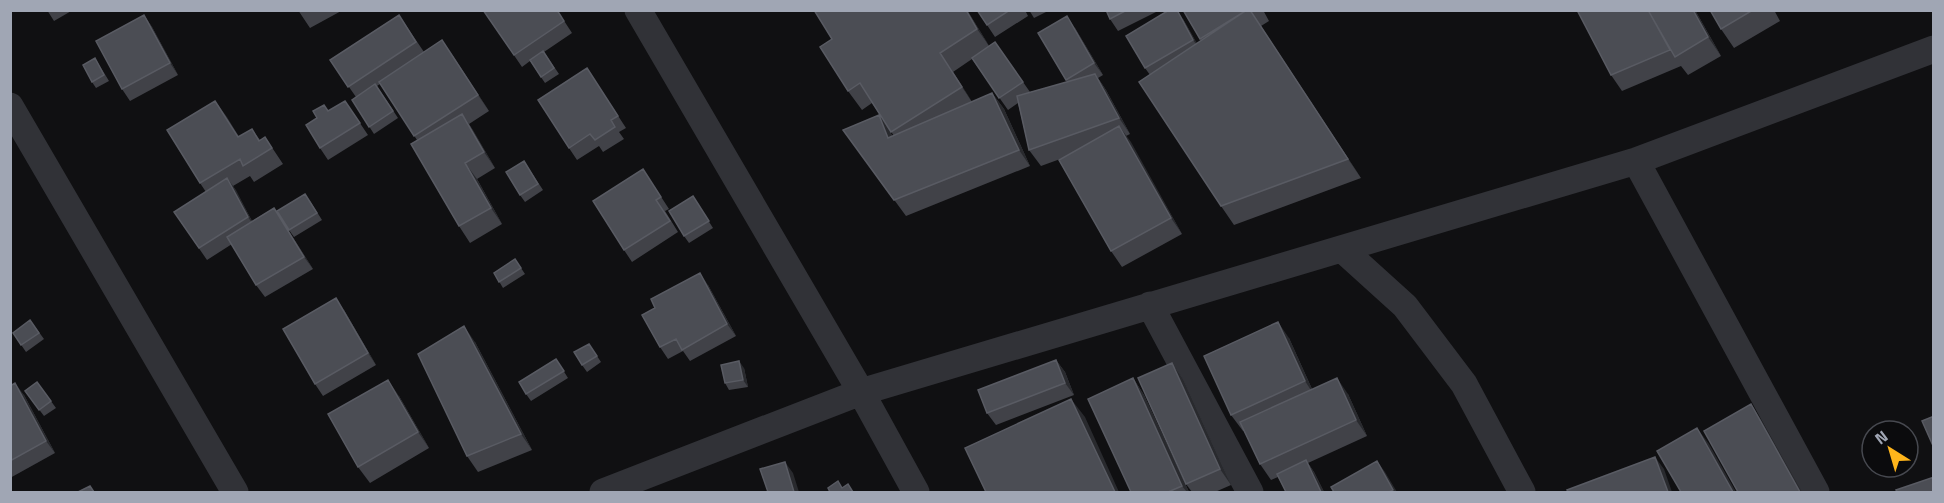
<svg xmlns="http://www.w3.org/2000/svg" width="1944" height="503" viewBox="0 0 1944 503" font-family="'Titillium Web',sans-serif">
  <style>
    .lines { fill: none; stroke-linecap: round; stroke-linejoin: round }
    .street { stroke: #313237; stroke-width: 27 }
    .wall { fill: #414248 }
    .shaded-wall { fill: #292a2e }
    .building { fill: #4b4d54; stroke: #595b63; stroke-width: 1.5 }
  </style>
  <rect width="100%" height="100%" fill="#101012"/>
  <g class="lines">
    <path class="street" d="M638,10L861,392L916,492
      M10,106L235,492
      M1636,161L1816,492
      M1342,249L1405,306L1464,384L1522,492
      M1150,305L1250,492
      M603,492L861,392L1636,161L1934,49"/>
  </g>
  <path class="wall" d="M47,10H73L54,21Z
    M298,10H343L310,28Z
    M483,10H557L572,33L544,52L559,74L545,83L530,61L522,67Z
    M814,10H967L989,46L995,42L1030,92L1067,82L1038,33L1075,28L1103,75L1098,78L1106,90L1130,134L1126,136L1182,234L1122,267L1111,251L1063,158L1041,166L1029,150L1018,103L1008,110L972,59L953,72L972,102L992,93L1004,109L1030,166L906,216L843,130L879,115L890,131L892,136H894L872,103L862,110L848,91L832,39Z
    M977,10H1025L1028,16L995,37Z
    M1029,10H1050L1034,18Z
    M1106,10H1160L1118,31L1110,19Z
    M1183,10H1263L1269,21L1261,26L1361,178L1234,225L1221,206L1150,75L1145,68L1183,19L1197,44L1201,41Z
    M1695,10L1721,56L1688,75L1681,66L1622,91L1611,75Z
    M1710,10H1774L1780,21L1734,48L1721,29Z
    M144,15L152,27L178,75L130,101L122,89Z
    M399,15L424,52L453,56L489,111L469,124L495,168L477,179L502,224L470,243L459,226L417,140L380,84L377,86L398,118L374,134L352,100L356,97L330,60Z
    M95,58L109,81L96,88L92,82Z
    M587,68L626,128L619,132L624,139L603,152L599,146L577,160L569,148Z
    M215,101L239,137L252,129L260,140L265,137L283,164L254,182L250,176L233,186L252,221L274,208L313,269L265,297L256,285L232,244L207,260L174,212L206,192L200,183Z
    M345,101L368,135L328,160L320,148L328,111Z
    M524,161L543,190L525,202L520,195Z
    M643,169L669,209L665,211L678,232L632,262L624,250Z
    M310,201L322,220L294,237L289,230Z
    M697,203L713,228L689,243L684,236Z
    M515,259L525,274L503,288L494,273Z
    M708,285L736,336L690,361L683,351L668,359L660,347Z
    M344,310L376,365L323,396L315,384Z
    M30,320L44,339L26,352L13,333Z
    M1289,338L1312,389L1348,394L1367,436L1308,463L1314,472L1324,492H1286L1278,477L1271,480L1260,464L1244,431H1243L1231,415Z
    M475,342L532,450L478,472L467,456Z
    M589,344L601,362L587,372L582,365Z
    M556,359L568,378L531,401L526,394Z
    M1056,360L1065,372L1074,395L996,425L987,413Z
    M1172,363L1183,379L1231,485L1215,492H1192L1186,484Z
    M744,368L748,387L729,390L725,383Z
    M1133,378L1144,395L1189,492H1131Z
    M37,382L56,408L44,416L25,391Z
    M10,386L24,395L55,453L10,478Z
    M399,396L429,448L370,483L358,467Z"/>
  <path class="shaded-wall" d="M966,10H967L990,47L977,29Z
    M1177,10L1183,19L1202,52L1193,40Z
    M1250,10L1262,28L1361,178L1348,159Z
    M1693,10H1695L1721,56L1708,37Z
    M144,15L152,27L178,75L170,63Z
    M1067,16L1075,28L1103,75L1094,63Z
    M442,40L453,56L489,111L478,95Z
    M940,53L953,72L975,106L962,87Z
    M1095,74L1106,90L1130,134L1119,118Z
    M992,93L1004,109L1030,166L1019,150Z
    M215,101L227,117L249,153L238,137Z
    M462,114L473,130L495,168L484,152Z
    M879,115L890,131L900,154L888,138Z
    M1119,126L1131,142L1182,234L1171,218Z
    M465,163L477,179L502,224L491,208Z
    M227,178L236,190L256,229L248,217Z
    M274,208L282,220L313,269L304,257Z
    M700,273L708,285L736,336L727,324Z
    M336,298L344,310L376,365L368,353Z
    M1278,322L1289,338L1316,398L1305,381Z
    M464,326L475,342L532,450L521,434Z
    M1056,360L1065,372L1074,395L1065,383Z
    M739,361L744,368L748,387L743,380Z
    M1172,363L1183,379L1231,485L1220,469Z
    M1133,378L1144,395L1189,492H1187L1182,486Z
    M1337,378L1348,394L1367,436L1356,420Z
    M388,380L399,396L429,448L418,432Z
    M15,383L24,395L55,453L46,441Z
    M1071,399L1085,417L1119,492H1115Z
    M1751,404L1762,421L1802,492H1800Z
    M1697,428L1709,444L1736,492H1733Z
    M1655,457L1664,469L1672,492H1668Z
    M1306,460L1314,472L1324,492H1321Z
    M1377,461L1385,472L1397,492H1395L1393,490Z
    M785,462L793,473L799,492H794Z"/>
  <path class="building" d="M483,10H557L564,21L514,55Z
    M814,10H966L977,29L940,53L962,87L891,132L860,83L848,91L820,47L832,39Z
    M977,10H1010L987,25Z
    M1106,10H1127L1110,19Z
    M1169,10H1177L1193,40L1145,68L1126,36Z
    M1183,10H1247L1200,39Z
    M1247,10H1250L1348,159L1221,206L1139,82Z
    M1577,10H1648L1670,50L1611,75Z
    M1648,10H1693L1708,37L1675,57Z
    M1710,10H1753L1721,29Z
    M144,15L170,63L122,89L96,41Z
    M399,15L416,42L348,87L330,60Z
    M1067,16L1094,63L1066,80L1038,33Z
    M442,40L478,95L414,136L379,82Z
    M995,42L1023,82L999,98L972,58Z
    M543,51L554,68L541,77L530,60Z
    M95,58L104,75L92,82L83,65Z
    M587,68L618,116L611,120L615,127L595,140L590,134L569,148L538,100Z
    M1095,74L1119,118L1029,150L1017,96Z
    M375,84L393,111L369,127L352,100Z
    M992,93L1019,150L894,200L843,130L879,115L888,138Z
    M215,101L238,137L252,129L259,141L265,137L272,148L243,166L240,159L200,183L167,130Z
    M345,101L360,123L320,148L306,125L317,118L313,111L324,105L328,111Z
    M462,114L484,152L465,163L491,208L459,226L411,144Z
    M1119,126L1171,218L1111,251L1059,160Z
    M524,161L538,184L520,195L506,172Z
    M643,169L661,197L656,200L670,221L624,250L593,201Z
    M227,178L248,217L199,248L174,212Z
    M305,194L317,213L289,230L277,211Z
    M693,196L709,221L684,236L669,211Z
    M274,208L304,257L256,285L227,237Z
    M515,259L521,268L499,282L494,273Z
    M700,273L727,324L682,350L676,339L660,347L642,315L655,308L651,299Z
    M336,298L368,353L315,384L283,329Z
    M30,320L39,333L21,345L13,333Z
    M1278,322L1305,381L1231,415L1204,356Z
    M464,326L521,434L467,456L418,354Z
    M589,344L597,356L582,365L574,352Z
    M556,359L564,371L526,394L519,382Z
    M1056,360L1065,383L987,413L978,390Z
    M739,361L743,380L725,383L721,365Z
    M1172,363L1220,469L1186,484L1138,378Z
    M1133,378L1182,486L1168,492H1131L1088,399Z
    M1337,378L1356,420L1260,464L1240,422Z
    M388,380L418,432L358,467L328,414Z
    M37,382L51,401L39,410L25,391Z
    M15,383L46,441L10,461V386Z
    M1071,399L1115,492H986L965,448Z
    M1751,404L1800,492H1738L1704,431Z
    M1934,416V448L1922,421Z
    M1697,428L1733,492H1681L1657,451Z
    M1655,457L1668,492H1568L1567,490Z
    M1306,460L1321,492H1286L1277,474Z
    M1377,461L1393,490L1389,492H1334L1331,487Z
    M785,462L794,492H768L760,469Z
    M1934,477V492H1897L1896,490Z
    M838,481L842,488L848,484L853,492H830L828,488Z
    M90,486L94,492H78Z"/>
  <rect width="1944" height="503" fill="none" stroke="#a0a6b4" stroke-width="24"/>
  <g transform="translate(1890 449) rotate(323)"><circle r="28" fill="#0b0b0d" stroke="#474950" stroke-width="1.5"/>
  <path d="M0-4.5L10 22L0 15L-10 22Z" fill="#ffb51b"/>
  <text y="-9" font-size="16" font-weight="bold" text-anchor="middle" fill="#a0a6b4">N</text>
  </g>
</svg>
